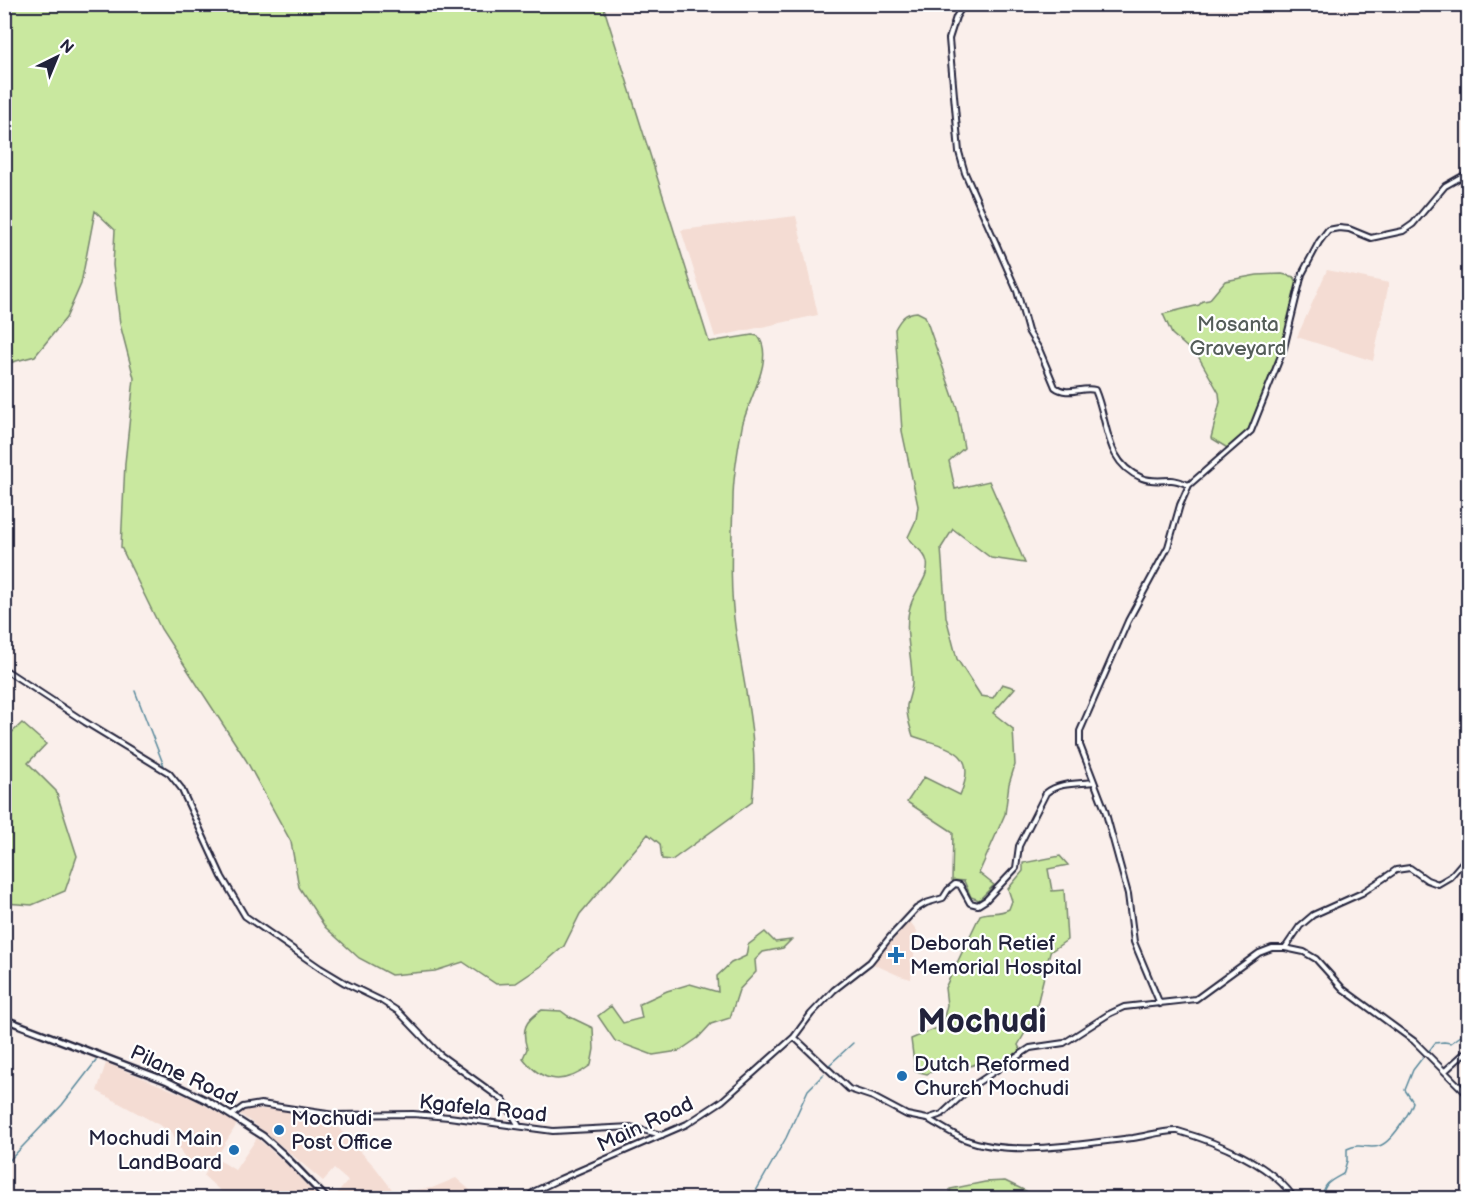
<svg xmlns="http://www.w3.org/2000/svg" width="1473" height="1203" viewBox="0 0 1473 1203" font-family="'Balsamiq Sans',sans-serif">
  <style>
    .built { fill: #f4dcd3 }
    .green { fill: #c9e89f; stroke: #76856d; stroke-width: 1.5 }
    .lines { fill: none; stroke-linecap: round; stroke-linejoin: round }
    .stream { stroke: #59899c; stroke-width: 1.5 }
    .tertiary-casing { stroke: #22223b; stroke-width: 8 }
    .secondary-casing { stroke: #22223b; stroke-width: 9 }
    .tertiary { stroke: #fff; stroke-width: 4 }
    .secondary { stroke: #fff; stroke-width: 4.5 }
    .poi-dot { fill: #1f6fb2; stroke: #fff; stroke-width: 2 }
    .labels { text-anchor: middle; stroke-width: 4.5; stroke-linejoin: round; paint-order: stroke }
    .park-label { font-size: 21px; fill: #545d59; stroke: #fff }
    .poi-label { font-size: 21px; fill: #22223b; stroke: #fff; text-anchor: start }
    .street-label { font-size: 21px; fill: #22223b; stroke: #fff }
    .town-label { font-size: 33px; font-weight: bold; fill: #22223b; stroke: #fff }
  </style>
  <rect width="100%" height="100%" fill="#faefeb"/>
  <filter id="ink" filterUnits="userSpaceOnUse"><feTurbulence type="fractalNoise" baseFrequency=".0167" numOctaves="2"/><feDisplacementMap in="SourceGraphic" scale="12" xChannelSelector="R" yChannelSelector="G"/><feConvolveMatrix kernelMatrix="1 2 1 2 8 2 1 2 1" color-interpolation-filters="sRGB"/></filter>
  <g filter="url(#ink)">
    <path class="built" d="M796,216L818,315L715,337L681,230Z
      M1327,270L1389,283L1373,361L1297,337Z
      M909,920L917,931L911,979L900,976L873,964L884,947L889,941L892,942Z
      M106,1063L194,1099L237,1124L216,1158L235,1170L257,1138L284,1162L319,1198H228L204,1176L207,1170L183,1156L172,1132L97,1091Z
      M247,1109L280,1110L324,1116L331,1120L375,1167L394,1192L432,1188L456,1178L479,1198H333L348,1181L334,1169L323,1181L265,1132L240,1114Z"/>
    <path class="green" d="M5,4L603,5L709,342L752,335L758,336C776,359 746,403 742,427C738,450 733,475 733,499C732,541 729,584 735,626C743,684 760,743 752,802L672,860L662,859L660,844L648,834L580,914L564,946L540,967L516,983L496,984L463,962L435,971L391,975L359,958L325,927L299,887L291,842L246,760L161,629L121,547L125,463L134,378L120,324L113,265L115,230L95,211L81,284L66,318L35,356L5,364Z
      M1282,274L1294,277L1299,285L1283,346L1250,428L1229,449L1211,438L1220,402L1219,393L1194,349H1189L1172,334L1163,314L1199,305L1203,301L1209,300L1225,281L1257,275Z
      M917,312L925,316L957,408L964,448L949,461L955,489L989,481L1025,563L991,558L953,529L941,548L946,617L957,659L981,696L993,698L1002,684L1015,688L993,713L1013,729L1015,765L1009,784L1005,814L979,873L994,885L979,900L971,897L964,881L952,880L953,832L907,802L924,777L960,795C980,750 947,748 913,736C910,726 906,716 907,705C909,697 912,690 912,682C913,657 902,629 911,604C915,591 930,576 927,562C924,549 912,547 908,537L916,520L918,506L902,431L895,329C901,318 905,313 917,312Z
      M22,723L46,744L28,763L56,791L77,856L65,891L32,905L5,903V739Z
      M1060,856L1068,865L1048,869L1052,891L1064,890L1067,940L1050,952L1034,1017L1018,1045L1021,1051L986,1070L983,1061L963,1069L944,1066L927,1074L915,1071L911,1039L942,1026L947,1005L945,988L980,915C991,911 998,915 1009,909L1012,901L1008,889L1023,871V863Z
      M765,932L775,942L791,940L783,948L763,952L755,960L756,972L739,990L730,1018L711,1024L698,1038L679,1051L653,1055L615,1041L598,1016L611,1006L623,1023L642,1018L639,1004L667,991L690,984L718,992L717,976L731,963L746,956L748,945Z
      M542,1010L561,1011L568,1016L593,1028L594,1049L591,1065C565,1085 543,1084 523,1058L527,1049C521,1029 525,1021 542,1010Z
      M1005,1181L1036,1196L1052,1198H951L950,1189L985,1182Z"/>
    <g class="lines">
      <path class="stream" d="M135,691L164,766
        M1429,1051L1435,1043L1444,1042L1451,1043L1468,1031
        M827,1067L853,1043
        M4,1166L62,1105L96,1061
        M752,1198L786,1138L808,1090L824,1074
        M1322,1198C1324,1183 1330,1181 1343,1174L1347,1161V1149C1361,1142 1368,1150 1379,1146C1391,1143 1410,1113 1413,1102L1405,1090L1413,1070L1423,1057"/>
      <g class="tertiary-casing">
        <path id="tertiary" d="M964,4L956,17L949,39L959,152L965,173L1017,291L1028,331L1039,349L1055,387C1068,397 1082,386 1095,390C1109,422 1104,463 1142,478C1152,482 1161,480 1171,480C1177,480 1183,483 1189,485
          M4,669L85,722L169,773L181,788L222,877L245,916L320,968L345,983L382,1001L399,1012L439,1054L504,1101L519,1126
          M1285,948L1300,926L1313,915L1362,893L1396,870L1410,868L1427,880L1438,884L1450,877L1468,856
          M1160,1004L1134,942L1128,894L1105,810L1080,745V731L1128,621L1168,547L1180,505L1189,485L1251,431L1284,348L1302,274L1319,242L1328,230L1339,228L1349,229L1371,238L1403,231L1413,224L1445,186L1468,173
          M794,1037L849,1089L873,1097L907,1115L927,1119L942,1114L971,1087L1030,1048L1064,1043L1109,1014L1124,1007L1196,999L1259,953L1272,948H1285L1304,952L1316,959L1343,989L1414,1041L1468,1095
          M1445,1071L1468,1050
          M232,1115L243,1107L261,1104L334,1115L413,1114L449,1117L553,1131L631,1127L662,1135
          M928,1119C940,1126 952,1134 964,1139C1014,1158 1082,1143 1133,1138C1148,1136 1163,1130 1178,1131C1216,1142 1272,1164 1294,1198
          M527,1198L535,1191L560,1179L687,1124L722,1101L794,1037L811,1014L834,990L870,962L890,937L916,909L926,903L943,898L948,890L955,884L960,885L970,903L978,905L986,900L1016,868L1019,846L1046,793C1059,782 1078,784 1094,782"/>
      </g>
      <g class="secondary-casing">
        <path id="secondary" d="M4,1019L167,1081L208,1101L263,1136L283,1154L326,1198"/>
      </g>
      <use href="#tertiary" class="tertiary"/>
      <use href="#secondary" class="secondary"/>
    </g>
  </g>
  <g class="poi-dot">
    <path d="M893 946h6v6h6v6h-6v6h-6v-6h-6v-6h6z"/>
    <circle cx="902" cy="1076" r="6"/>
    <circle cx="279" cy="1130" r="6"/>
    <circle cx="234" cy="1150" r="6"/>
  </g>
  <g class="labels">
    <g class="park-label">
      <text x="1238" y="331">Mosanta<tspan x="1238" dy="24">Graveyard</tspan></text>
    </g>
    <g class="poi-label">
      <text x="910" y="950">Deborah Retief<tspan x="910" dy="24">Memorial Hospital</tspan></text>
      <text x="914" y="1071">Dutch Reformed<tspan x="914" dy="24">Church Mochudi</tspan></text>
      <text x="291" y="1125">Mochudi<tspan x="291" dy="24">Post Office</tspan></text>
      <text x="222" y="1145" text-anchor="end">Mochudi Main<tspan x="222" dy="24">LandBoard</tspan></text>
    </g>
    <g class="street-label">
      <text transform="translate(184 1075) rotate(25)" y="7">Pilane Road</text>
      <text transform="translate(483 1108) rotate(6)" y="7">Kgafela Road</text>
      <text transform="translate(645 1124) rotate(-25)" y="7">Main Road</text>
    </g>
    <g class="town-label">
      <text x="982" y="1032">Mochudi</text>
    </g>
  </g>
  <rect width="1473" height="1203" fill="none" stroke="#fff" stroke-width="24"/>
  <rect x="12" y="12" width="1449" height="1179" fill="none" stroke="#22223b" stroke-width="2" filter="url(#ink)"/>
  <g transform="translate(57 57) rotate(43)" stroke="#ffffff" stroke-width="4.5" paint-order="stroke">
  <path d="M0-4.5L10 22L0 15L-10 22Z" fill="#22223b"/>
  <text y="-9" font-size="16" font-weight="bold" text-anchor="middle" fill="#22223b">N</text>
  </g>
</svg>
